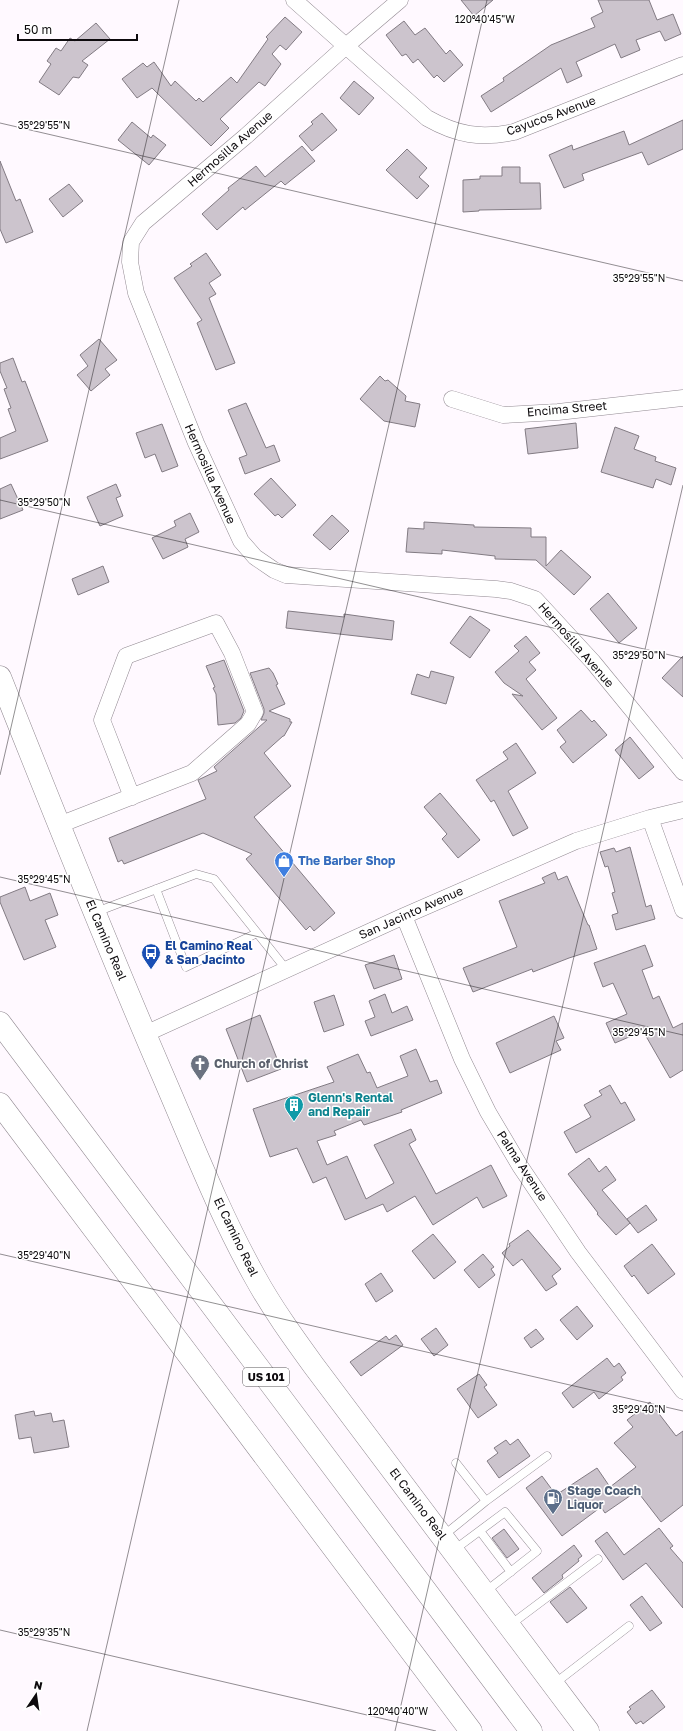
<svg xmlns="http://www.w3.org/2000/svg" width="683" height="1731" viewBox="0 0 683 1731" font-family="'Golos Text',sans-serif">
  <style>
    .building { fill: #ccc4cd; stroke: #827b83 }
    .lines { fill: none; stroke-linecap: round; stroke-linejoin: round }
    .service-casing { stroke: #918991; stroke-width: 9 }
    .minor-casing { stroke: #918991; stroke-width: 17 }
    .secondary-casing { stroke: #918991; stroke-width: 23 }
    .motorway-casing { stroke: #918991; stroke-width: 23 }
    .service { stroke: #fff; stroke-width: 8 }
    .minor { stroke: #fff; stroke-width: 16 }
    .secondary { stroke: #fff; stroke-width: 22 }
    .motorway { stroke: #fff; stroke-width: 22 }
    .ticks { fill: none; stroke: #0d0a0d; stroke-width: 1; stroke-opacity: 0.45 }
    .labels { text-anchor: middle; stroke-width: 3; stroke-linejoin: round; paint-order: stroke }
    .shield { fill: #fff; stroke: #565456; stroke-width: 1 }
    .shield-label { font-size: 11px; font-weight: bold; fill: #0d0a0d }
    .street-label { font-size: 12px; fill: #0d0a0d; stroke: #fff }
    .shop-label { font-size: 12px; font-weight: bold; fill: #366cbe; stroke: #fff; text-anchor: start }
    .transit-label { font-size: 12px; font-weight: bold; fill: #164399; stroke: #fff; text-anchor: start }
    .worship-label { font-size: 12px; font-weight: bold; fill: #5b616d; stroke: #fff; text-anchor: start }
    .culture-label { font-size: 12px; font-weight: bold; fill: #0d838f; stroke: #fff; text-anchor: start }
    .service-label { font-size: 12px; font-weight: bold; fill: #4e5e75; stroke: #fff; text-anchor: start }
    .ticks-label { font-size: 10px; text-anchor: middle; fill: #0d0a0d; stroke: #fff; stroke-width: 3; stroke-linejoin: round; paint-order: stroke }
  </style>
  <rect width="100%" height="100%" fill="#fff9ff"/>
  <path class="building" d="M461,0H493L474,16Z
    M598,0H649L657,20L673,14L681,34L665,41L660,31L636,40L640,50L621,58L615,44L576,62L582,76L567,83L561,68L491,112L481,96L504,81L503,78L551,45L595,27L591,18L603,12Z
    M285,17L302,32L286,50L280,45L272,54L281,64L265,86L259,82L220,119L229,128L211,146L152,88L137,98L122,79L143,63L147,67L154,62L171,86L175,81L196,101L199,98L203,102L231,77L237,83L268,39L266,37Z
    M404,21L415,35L425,28L446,54L450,50L463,65L444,82L437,75L434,78L418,59L413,63L406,54L402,56L386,35Z
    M96,23L110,39L82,61L88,65L79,78L73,77L59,95L39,82L51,64L47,61L56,48L61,51L70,38L75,41Z
    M354,81L374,98L359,115L340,98Z
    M322,113L337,130L312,151L299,136L313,124L311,122Z
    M683,120V149L648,165L642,152L582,174L584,180L564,188L549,155L572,145L573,150L624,131L629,145Z
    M132,122L151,138L153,135L166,145L149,165L118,140Z
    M302,146L315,161L285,185L281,181L245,210L243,207L217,230L202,214L229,190L228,188L256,166L265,177Z
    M407,149L427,168L419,177L429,186L417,199L386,170Z
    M0,161L16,201L20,199L33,232L6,243L0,229Z
    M502,167H520V183H540L541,209L479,210V211L463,212V180L480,179V176H502Z
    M69,184L83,201L63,217L49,199Z
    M206,253L221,275L209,283L216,294L209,298L235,363L216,370L197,323L202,320L174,278L192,266L190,264Z
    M99,339L117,360L105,369L110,375L91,391L77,375L88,366L80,355Z
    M13,358L22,382L25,381L48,441L0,459V438L16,431L8,409L11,408L4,389L7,388L0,371V363Z
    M380,376L385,381L388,380L406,396L405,401L420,404L415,427L384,421L360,399Z
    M246,403L266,448L274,445L280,461L245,474L239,458L247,455L228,410Z
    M576,423L578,448L528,454L525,429Z
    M162,424L178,466L162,472L155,454L145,458L136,433Z
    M615,427L639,436L634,449L656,457L655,461L676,468L671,485L656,479L653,488L601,472Z
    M271,478L296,505L282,518L278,514L275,516L254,494Z
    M11,484L23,510L0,519V489Z
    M116,484L121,496L116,498L123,516L100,526L87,497Z
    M190,513L199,532L185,539L188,547L163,559L152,538L176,526L174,521Z
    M332,515L349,531L330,550L313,535Z
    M424,522L474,525V527L531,528V537H546V566L561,550L591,577L574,595L536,560L495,559V556L442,550V554L406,552L408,528L424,529Z
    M103,566L109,582L78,595L72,579Z
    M608,593L637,628L619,643L590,609Z
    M288,611L344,617V614L394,621L392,640L286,628Z
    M470,616L490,630L470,658L450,643Z
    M526,636L540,653L529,662L536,670L526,679L557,718L542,730L512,694L523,696L504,683L495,672L519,651L514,646Z
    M683,656V697L662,678Z
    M224,660L244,711L241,718L235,723L218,725L216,694L213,688L215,687L206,666Z
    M269,668L273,673L278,684L276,685L285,704L269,711L290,719V722H292L284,736H283L264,753L291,786L254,817L335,913L314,931L310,926L306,930L246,859L252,854L203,833L124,864L122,860L118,862L109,838L206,799L198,780L217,771L214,767L267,720H261L264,713V709L250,673Z
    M431,671L454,677L446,704L411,694L417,674L429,678Z
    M581,710L592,722L594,720L607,735L573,763L560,747L566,742L557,730Z
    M630,737L654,767L639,779L615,750Z
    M516,743L536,773L508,791L528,828L513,836L494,800L491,802L476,780L508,759L503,752Z
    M440,793L480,840L458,858L442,839L447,834L424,807Z
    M630,847L646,907L651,905L655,919L616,930L612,915L618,913L612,893L615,892L608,866L605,867L600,852L614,848L616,852Z
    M555,872L558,880L567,876L588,925H589L597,949L569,958L533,972L532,969L473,992L463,968L517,947L499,901L545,883L542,878Z
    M25,887L30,901L50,893L58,915L45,920L56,947L24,960L0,902V897Z
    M645,945L653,966L642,970L653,999L659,996L673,1028L683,1023V1070L670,1078L643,1031L615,1043L606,1023L627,1014L613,983L603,987L594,963Z
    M394,955L402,979L374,989L365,965Z
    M385,994L392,1013L407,1006L413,1020L371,1036L365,1021L375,1017L369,1001Z
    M334,995L344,1025L324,1032L314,1002Z
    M260,1015L281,1069L247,1082L226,1029Z
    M554,1016L564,1038L556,1041L561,1050L510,1073L496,1043Z
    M416,1049L430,1082L437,1080L442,1093L401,1110L402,1112L364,1125L361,1120L334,1131L336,1135L317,1141L327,1165L347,1156L366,1199L394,1183L374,1145L411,1129L416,1140L409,1144L436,1194L491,1165L507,1196L483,1208L477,1197L433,1225L415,1196L387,1212L383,1204L345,1220L326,1177L313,1183L297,1148L270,1157L253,1109L334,1082L327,1067L358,1054L367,1073L370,1072L377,1088L408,1076L400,1056Z
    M610,1085L621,1104L625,1102L635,1120L576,1153L564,1132L591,1117L584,1105L602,1095L599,1091Z
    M589,1158L599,1172L606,1166L616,1180L602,1190L630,1223L616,1235L597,1214L598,1213L568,1174Z
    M646,1205L657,1220L638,1233L627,1219Z
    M528,1230L561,1269L552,1276L557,1284L546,1291L522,1259L513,1266L502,1253L510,1246L509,1244Z
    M433,1234L456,1262L434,1279L412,1251Z
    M652,1244L675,1274L648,1294L634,1275L632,1277L624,1266Z
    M483,1254L494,1267L491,1269L495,1275L479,1288L464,1270Z
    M381,1273L393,1291L376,1302L365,1284Z
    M577,1306L593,1326L577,1340L560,1320Z
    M436,1328L448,1345L434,1356L421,1339Z
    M536,1329L544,1339L531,1348L524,1338Z
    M396,1335L403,1345L361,1376L350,1362L386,1336L389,1340Z
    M607,1358L614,1367L619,1363L626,1373L621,1377L623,1380L599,1399L594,1392L573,1408L562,1393Z
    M479,1374L487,1385L484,1387L497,1405L478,1418L457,1389Z
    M650,1402L676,1436L683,1431V1505L661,1522L637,1491L605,1513L601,1507L562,1536L526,1488L542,1476L556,1495L597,1468L610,1487L636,1467L614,1443L633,1427L627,1420Z
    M34,1411L35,1416L51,1413L53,1422L64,1420L69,1447L34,1453L31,1437L19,1439L15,1415Z
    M518,1439L530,1456L499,1478L487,1461L498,1453L494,1448L506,1440L510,1445Z
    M659,1528L673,1546L670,1548L683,1563V1608L646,1563L623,1580L595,1541L607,1532L624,1555Z
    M504,1529L519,1549L507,1558L492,1538Z
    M574,1545L582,1556L578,1559L579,1561L562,1575L563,1578L544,1593L532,1578Z
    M570,1587L587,1608L567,1623L550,1602Z
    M642,1596L662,1623L650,1631L630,1605Z
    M652,1690L665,1707L643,1724L641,1721L636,1724L627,1712L631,1709L629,1707Z"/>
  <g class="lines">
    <g class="service-casing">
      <path id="service" d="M156,889L186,967L257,933
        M96,912L196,874L214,879L286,969
        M456,1463L486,1501
        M480,1531L511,1572
        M443,1536L486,1501L547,1456
        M454,1550L505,1512L537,1551L485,1592
        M510,1625L598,1559
        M554,1684L629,1626"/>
    </g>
    <g class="minor-casing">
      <path id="minor" d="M294,0L427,118C457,135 480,139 514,132L683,65
        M400,0L346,46L246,136L143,223L131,242L130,262L136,293L196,443L241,541L255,557L274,570L286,575L496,589L511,591L535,599L593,662L683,772
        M452,399L503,415L558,412L683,398
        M650,818L683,910
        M59,825L192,773L248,724L255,712L232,653L216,623L126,656L102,720L132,797
        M404,916L462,1059L488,1112L520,1166L578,1252L683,1391
        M145,1034L404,916L576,841L650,818L683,810"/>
    </g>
    <g class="secondary-casing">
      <path id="secondary" d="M0,677C52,808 104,939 160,1069C190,1138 218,1211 255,1277C272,1308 293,1337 314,1366L588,1731"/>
    </g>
    <g class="motorway-casing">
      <path id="motorway" d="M0,1023L531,1731
        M0,1104L471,1731"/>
    </g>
    <use href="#service" class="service"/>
    <use href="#minor" class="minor"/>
    <use href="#secondary" class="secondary"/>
    <use href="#motorway" class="motorway"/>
  </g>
  <path class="ticks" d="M0,123L683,281M0,500L683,658M0,775L179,0M0,877L683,1035M0,1254L683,1411M0,1630L436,1731M87,1731L487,0M395,1731L683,485"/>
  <defs>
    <g id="shop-pin" transform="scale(1)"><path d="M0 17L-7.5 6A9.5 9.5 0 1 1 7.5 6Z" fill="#3f7fe0" stroke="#fff"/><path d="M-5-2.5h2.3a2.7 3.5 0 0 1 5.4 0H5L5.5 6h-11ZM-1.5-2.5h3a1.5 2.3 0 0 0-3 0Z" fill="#fff"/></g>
    <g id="bus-pin" transform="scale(1)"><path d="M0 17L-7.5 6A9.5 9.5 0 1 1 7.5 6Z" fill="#1a4fb4" stroke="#fff"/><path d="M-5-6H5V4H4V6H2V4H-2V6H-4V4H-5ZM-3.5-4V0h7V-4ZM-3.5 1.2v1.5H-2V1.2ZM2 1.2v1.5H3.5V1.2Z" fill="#fff"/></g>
    <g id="church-pin" transform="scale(1)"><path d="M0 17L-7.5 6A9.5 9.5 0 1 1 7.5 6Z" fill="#6b7280" stroke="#fff"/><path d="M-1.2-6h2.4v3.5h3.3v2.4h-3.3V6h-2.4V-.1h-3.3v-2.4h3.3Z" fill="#fff"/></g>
    <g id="building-pin" transform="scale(1)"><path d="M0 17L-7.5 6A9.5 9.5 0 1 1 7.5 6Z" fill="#0f9aa8" stroke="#fff"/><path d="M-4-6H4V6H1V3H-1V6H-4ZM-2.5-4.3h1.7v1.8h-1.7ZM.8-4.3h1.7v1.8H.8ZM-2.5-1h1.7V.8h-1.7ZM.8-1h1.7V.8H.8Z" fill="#fff"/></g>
    <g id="fuel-pin" transform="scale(1)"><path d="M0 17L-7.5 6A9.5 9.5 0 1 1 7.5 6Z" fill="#5c6f8a" stroke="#fff"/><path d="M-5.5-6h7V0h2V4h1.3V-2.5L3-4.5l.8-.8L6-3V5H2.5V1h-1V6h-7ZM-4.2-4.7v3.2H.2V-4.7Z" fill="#fff"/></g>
  </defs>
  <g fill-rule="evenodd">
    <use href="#shop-pin" x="284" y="861"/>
    <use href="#bus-pin" x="151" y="953"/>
    <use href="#church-pin" x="200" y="1064"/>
    <use href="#building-pin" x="294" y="1105"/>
    <use href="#fuel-pin" x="553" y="1498"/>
  </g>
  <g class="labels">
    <rect class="shield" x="243" y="1368" width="46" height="18" rx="3"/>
    <g class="shield-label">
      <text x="266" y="1381">US 101</text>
    </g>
    <g class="street-label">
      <text transform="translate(551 116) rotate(-20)" y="4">Cayucos Avenue</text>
      <text transform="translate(230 149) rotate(-41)" y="4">Hermosilla Avenue</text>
      <text transform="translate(567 409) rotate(-5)" y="4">Encima Street</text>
      <text transform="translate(210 474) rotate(66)" y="4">Hermosilla Avenue</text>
      <text transform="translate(576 645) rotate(49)" y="4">Hermosilla Avenue</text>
      <text transform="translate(411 913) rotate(-24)" y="4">San Jacinto Avenue</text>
      <text transform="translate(106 940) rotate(67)" y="4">El Camino Real</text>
      <text transform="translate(522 1166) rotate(57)" y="4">Palma Avenue</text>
      <text transform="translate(236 1237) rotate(64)" y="4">El Camino Real</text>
      <text transform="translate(418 1504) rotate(53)" y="4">El Camino Real</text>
    </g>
    <g class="shop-label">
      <text x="298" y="865">The Barber Shop</text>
    </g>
    <g class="transit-label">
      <text x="165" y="950">El Camino Real<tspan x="165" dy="14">&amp; San Jacinto</tspan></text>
    </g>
    <g class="worship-label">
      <text x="214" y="1068">Church of Christ</text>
    </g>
    <g class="culture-label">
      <text x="308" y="1102">Glenn's Rental<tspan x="308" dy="14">and Repair</tspan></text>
    </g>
    <g class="service-label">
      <text x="567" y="1495">Stage Coach<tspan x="567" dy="14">Liquor</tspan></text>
    </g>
  </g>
  <g class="ticks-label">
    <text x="485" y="23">120°40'45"W</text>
    <text x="44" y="129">35°29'55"N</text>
    <text x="639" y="282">35°29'55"N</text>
    <text x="44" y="506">35°29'50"N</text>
    <text x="639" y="659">35°29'50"N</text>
    <text x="44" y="883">35°29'45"N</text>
    <text x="639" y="1036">35°29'45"N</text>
    <text x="44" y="1259">35°29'40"N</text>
    <text x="639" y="1413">35°29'40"N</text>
    <text x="44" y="1636">35°29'35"N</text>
    <text x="398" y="1715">120°40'40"W</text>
  </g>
  <g transform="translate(36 1695) rotate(13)" stroke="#ffffff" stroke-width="3" paint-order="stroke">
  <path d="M0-3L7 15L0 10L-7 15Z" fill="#0d0a0d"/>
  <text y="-6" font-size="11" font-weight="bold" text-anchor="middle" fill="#0d0a0d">N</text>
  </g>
  <path d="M18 34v6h119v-6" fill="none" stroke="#0d0a0d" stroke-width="2"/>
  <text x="24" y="34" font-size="12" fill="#0d0a0d" stroke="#ffffff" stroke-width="3" paint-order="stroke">50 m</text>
</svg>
